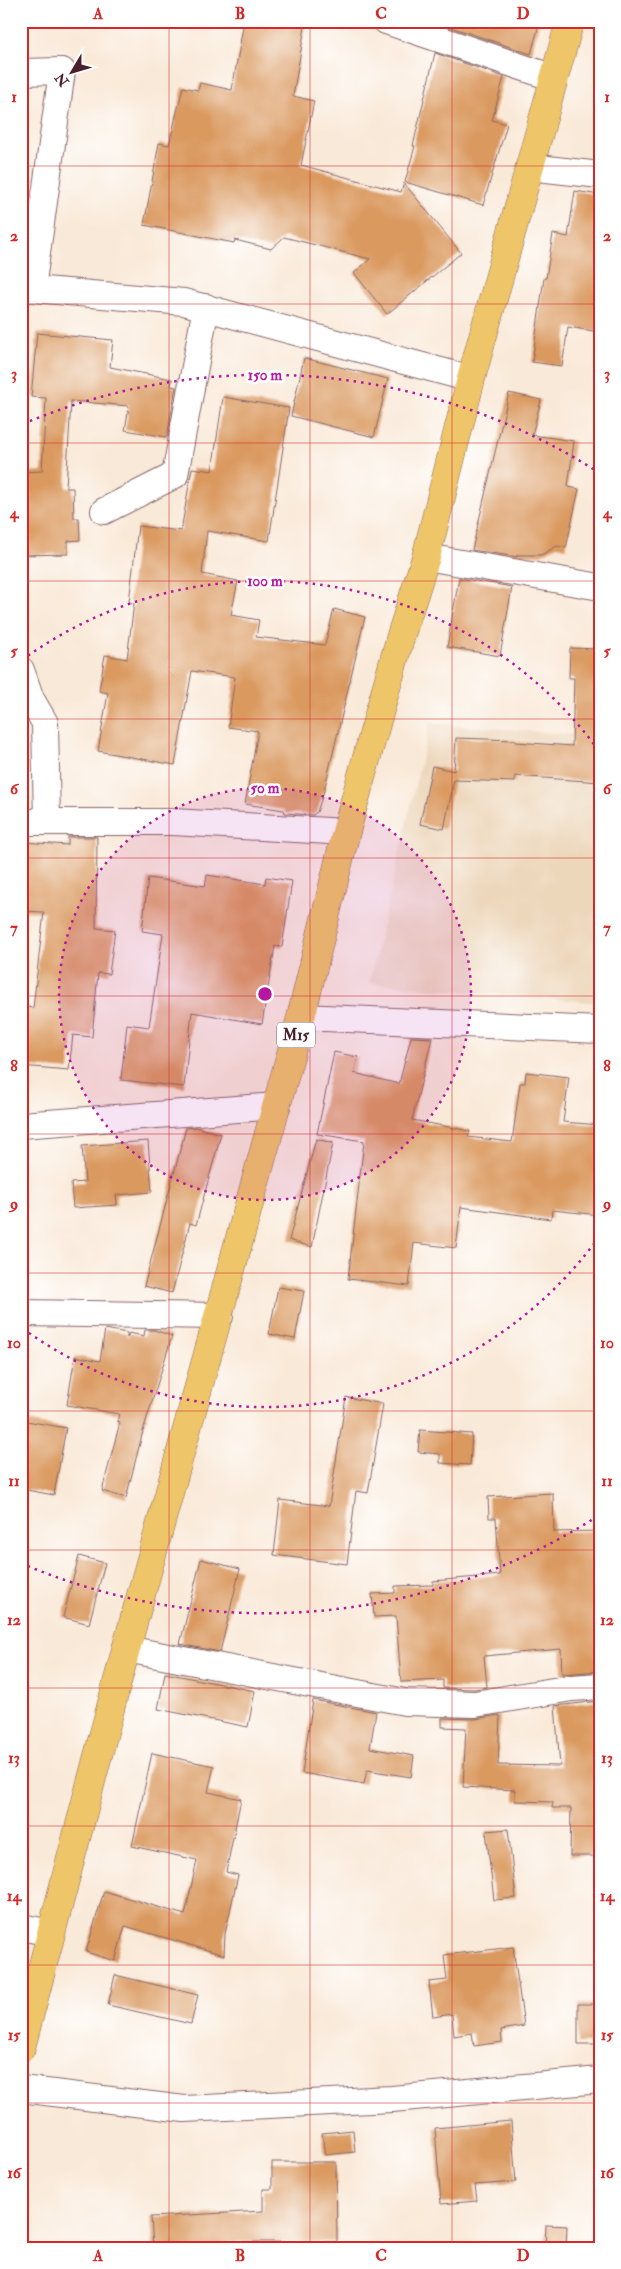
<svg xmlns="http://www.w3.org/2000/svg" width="621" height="2269" viewBox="0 0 621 2269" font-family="'IM FELL Double Pica',serif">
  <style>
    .built { fill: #edd7bb }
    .building { fill: #da995e }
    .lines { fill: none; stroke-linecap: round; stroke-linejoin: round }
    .minor-casing { stroke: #876668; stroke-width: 28 }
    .highway-casing { stroke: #876668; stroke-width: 29 }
    .minor { stroke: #fff; stroke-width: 26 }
    .highway { stroke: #eec569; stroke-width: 28 }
    .grid { fill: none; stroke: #d62828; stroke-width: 1; stroke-opacity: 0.55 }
    .ring { fill: none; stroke: #b5179e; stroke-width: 2.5; stroke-dasharray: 2.5 5 }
    .labels { text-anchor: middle; stroke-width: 5; stroke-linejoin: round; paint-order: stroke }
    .shield { fill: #fff; stroke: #80626b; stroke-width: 1 }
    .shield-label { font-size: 15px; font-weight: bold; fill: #4a1f2b }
    .centre { fill: #b5179e; stroke: #fff; stroke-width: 2.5 }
    .ring-label { font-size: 15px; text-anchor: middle; font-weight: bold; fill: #b5179e; stroke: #fff; stroke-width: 5; stroke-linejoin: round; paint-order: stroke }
    .neatline { fill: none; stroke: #d62828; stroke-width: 2 }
    .grid-label { font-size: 16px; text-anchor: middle; font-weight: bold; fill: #d62828 }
  </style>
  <rect width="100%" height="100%" fill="#fff"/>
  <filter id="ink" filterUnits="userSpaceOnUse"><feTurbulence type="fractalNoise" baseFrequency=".02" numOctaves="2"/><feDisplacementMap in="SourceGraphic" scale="10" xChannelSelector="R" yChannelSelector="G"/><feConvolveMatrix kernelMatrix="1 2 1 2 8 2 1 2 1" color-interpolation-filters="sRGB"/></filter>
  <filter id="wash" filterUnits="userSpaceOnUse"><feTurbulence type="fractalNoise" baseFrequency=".0096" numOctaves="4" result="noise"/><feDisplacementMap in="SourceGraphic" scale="20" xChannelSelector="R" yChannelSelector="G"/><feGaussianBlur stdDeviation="1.12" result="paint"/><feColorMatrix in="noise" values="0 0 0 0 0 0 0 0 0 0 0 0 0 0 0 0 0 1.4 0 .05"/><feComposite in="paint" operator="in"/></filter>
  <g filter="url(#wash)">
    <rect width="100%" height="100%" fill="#f9e9d8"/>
    <path class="built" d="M430,723L600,737V1003L369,983Z"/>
    <g id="blocks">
      <path class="building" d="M244,21H272L305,27L293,96L314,101L301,165L401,192L404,183L461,253L387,314L354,273L370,259L284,237L271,249L235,240L234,243L144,225L159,143L169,145L183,87L198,90L200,83L232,90Z
        M443,21H540L531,54L442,24Z
        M435,53L504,77L492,120L507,124L483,205L405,182L415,146H413Z
        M575,191L600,195V332L568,327L562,366L532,362L544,278H546L553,234L568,237Z
        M37,333L113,340L110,367L172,379L171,386L176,387L167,437L125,430L129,406L71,401L66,488H73L74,518H79L80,540L68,541V554L21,555V472L42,471L46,398L31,397Z
        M304,358L388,379L374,437L291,416Z
        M509,393L541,400L532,435L574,441L568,487L579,489L566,548L557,546L541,555H517V557L472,550Z
        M223,397L289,408L269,541L207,531L202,574L238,581L231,615L259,620L256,637L325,645L334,609L365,617L324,791L317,812L313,815L285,813L284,810L245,804L258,731L228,727L235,677L192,671L175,765L98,751L108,693L99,691L105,655L127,659L134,603L129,602L138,526L181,531L192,468L212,471Z
        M459,578L512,587L500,656L447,647Z
        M570,648L600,649V782L515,776V782L454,780L444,829L420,824L432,766L454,771L456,738L516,740V742L572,746L574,678H569Z
        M68,837H97L96,928L115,930L109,974L98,973L92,1037L73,1035L69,1070L21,1066V1006L33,1008L44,912L21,911V842L68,845Z
        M207,875L265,884L266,877L292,881L282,947L275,946L262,1024L192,1012L184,1087L121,1080L127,1024L149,1027L163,934L142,931L148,878L205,886Z
        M411,1037L432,1038L412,1120L470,1131L468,1137L512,1142L520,1083H525L526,1072L569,1077L563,1122L600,1125V1215L552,1210L551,1219L461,1207L456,1248L414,1243L409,1286L348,1279L364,1141L317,1134L334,1052L358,1057L354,1073L399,1084Z
        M196,1127L221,1134L196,1225L190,1223L172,1293L144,1286L186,1128Z
        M316,1139L333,1143L312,1247L289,1240Z
        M148,1141L152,1192L116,1195L117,1205L73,1208L71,1183L85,1182L82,1146Z
        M278,1287L304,1291L295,1339L269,1334Z
        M105,1329L127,1333V1338L129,1333L144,1336L145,1330H154L172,1336L143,1431L126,1498L102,1491L120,1422L117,1421L119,1414L67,1405L75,1356L100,1361Z
        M346,1397L383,1404L368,1493L356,1491L347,1564L274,1555L280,1500L329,1506Z
        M21,1420L66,1428L54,1495L21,1489Z
        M420,1430L472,1434L470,1465L440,1463V1454L418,1452Z
        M553,1493L554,1532L600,1531V1671L562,1674L561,1649L484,1656L487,1687L474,1689L443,1688V1680L401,1682L396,1616L374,1617L372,1594L395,1593V1586L433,1585V1581L500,1575L496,1518H489L488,1497Z
        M79,1556L105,1563L89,1624L63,1617Z
        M201,1559L240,1569L220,1652L180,1644Z
        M165,1673L255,1691L248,1727L158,1709Z
        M313,1700L376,1712L370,1748L414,1756L411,1777L367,1770L364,1784L302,1773Z
        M600,1701V1856H570L571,1808H552L553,1802L515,1801V1790L463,1787L466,1728L442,1727V1718L475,1719L500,1715L498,1765L560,1766L555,1706Z
        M152,1753L214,1766L208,1792L241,1799L226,1872L238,1875L225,1934L224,1955L125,1926L115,1961L86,1952L104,1891L185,1915L197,1860L132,1846Z
        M508,1829L516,1898L494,1900L486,1831Z
        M513,1947L524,2026L501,2030L502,2042L474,2046L472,2033L454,2036L452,2014L433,2017L429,1982L447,1980L444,1955Z
        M115,1975L198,1995L191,2024L108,2005Z
        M578,2004H600V2044H578Z
        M511,2121L516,2182L475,2185L477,2201L441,2204L435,2128Z
        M353,2130L355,2152L325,2155L322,2133Z
        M272,2162H336L337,2242H230L231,2248H153L151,2217L263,2211V2189H272Z
        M546,2225L567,2226L566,2248H545Z"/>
    </g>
  </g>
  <g filter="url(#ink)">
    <use href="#blocks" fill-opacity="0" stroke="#876668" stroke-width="1"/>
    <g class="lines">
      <g class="minor-casing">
        <path id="minor" d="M386,21L554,78
          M21,72L62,71L32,289
          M529,167L600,175
          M21,288L184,302L471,379
          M104,511L175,475L206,307
          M426,557L600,587
          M21,670L31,699L45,723L47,822
          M21,822H173L346,832
          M301,1017L600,1030
          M21,1125L277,1106
          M21,1313L220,1316
          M126,1649L405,1702L475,1704L572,1688L600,1686
          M21,1927L51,1933
          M21,2089L184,2109L392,2099L600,2080"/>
      </g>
      <g class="highway-casing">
        <path id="highway" d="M21,2048L126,1649L301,1017L346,832L401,635L426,557L471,379L570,21"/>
      </g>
      <use href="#minor" class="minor"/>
      <use href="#highway" class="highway"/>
    </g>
  </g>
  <path class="grid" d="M169,21V2248M310,21V2248M452,21V2248M21,166H600M21,304H600M21,443H600M21,581H600M21,719H600M21,858H600M21,996H600M21,1134H600M21,1273H600M21,1411H600M21,1550H600M21,1688H600M21,1826H600M21,1965H600M21,2103H600"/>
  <circle cx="265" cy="994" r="206" fill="#b5179e" fill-opacity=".12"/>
  <g class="ring">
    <circle cx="265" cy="994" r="206"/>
    <path d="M599 1237A413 413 0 0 1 22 1328M22 660A413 413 0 0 1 599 751"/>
    <path d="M598 1516A619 619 0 0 1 23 1564M23 424A619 619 0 0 1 598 472"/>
  </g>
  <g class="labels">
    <rect class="shield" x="277" y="1022.5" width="38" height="25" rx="4"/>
    <g class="shield-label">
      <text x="296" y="1040">M15</text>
    </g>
  </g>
  <circle cx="265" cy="994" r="8" class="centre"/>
  <g class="ring-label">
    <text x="265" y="380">150 m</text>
    <text x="265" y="586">100 m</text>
    <text x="265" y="793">50 m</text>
  </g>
  <rect width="621" height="2269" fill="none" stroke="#fff" stroke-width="55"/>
  <g transform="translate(72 72) rotate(232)" stroke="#ffffff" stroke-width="4" paint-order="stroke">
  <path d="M0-4L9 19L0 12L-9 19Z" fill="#4a1f2b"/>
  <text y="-8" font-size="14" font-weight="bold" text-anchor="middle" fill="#4a1f2b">N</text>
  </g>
  <rect x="28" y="28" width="566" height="2214" class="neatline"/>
  <g class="grid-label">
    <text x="98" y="19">A</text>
    <text x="240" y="19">B</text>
    <text x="381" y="19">C</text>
    <text x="523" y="19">D</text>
    <text x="14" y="102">1</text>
    <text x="607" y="102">1</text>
    <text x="14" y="241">2</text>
    <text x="607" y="241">2</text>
    <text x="14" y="379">3</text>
    <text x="607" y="379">3</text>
    <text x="14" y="518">4</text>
    <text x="607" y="518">4</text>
    <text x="14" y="656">5</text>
    <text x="607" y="656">5</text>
    <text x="14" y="794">6</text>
    <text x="607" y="794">6</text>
    <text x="14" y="933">7</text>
    <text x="607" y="933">7</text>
    <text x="14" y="1071">8</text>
    <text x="607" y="1071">8</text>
    <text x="14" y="1209">9</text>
    <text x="607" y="1209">9</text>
    <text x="14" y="1348">10</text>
    <text x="607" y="1348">10</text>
    <text x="14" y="1486">11</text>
    <text x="607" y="1486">11</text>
    <text x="14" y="1625">12</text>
    <text x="607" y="1625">12</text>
    <text x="14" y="1763">13</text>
    <text x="607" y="1763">13</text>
    <text x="14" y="1901">14</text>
    <text x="607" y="1901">14</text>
    <text x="14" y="2040">15</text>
    <text x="607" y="2040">15</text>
    <text x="14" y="2178">16</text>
    <text x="607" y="2178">16</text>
    <text x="98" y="2261">A</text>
    <text x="240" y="2261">B</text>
    <text x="381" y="2261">C</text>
    <text x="523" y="2261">D</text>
  </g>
</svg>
